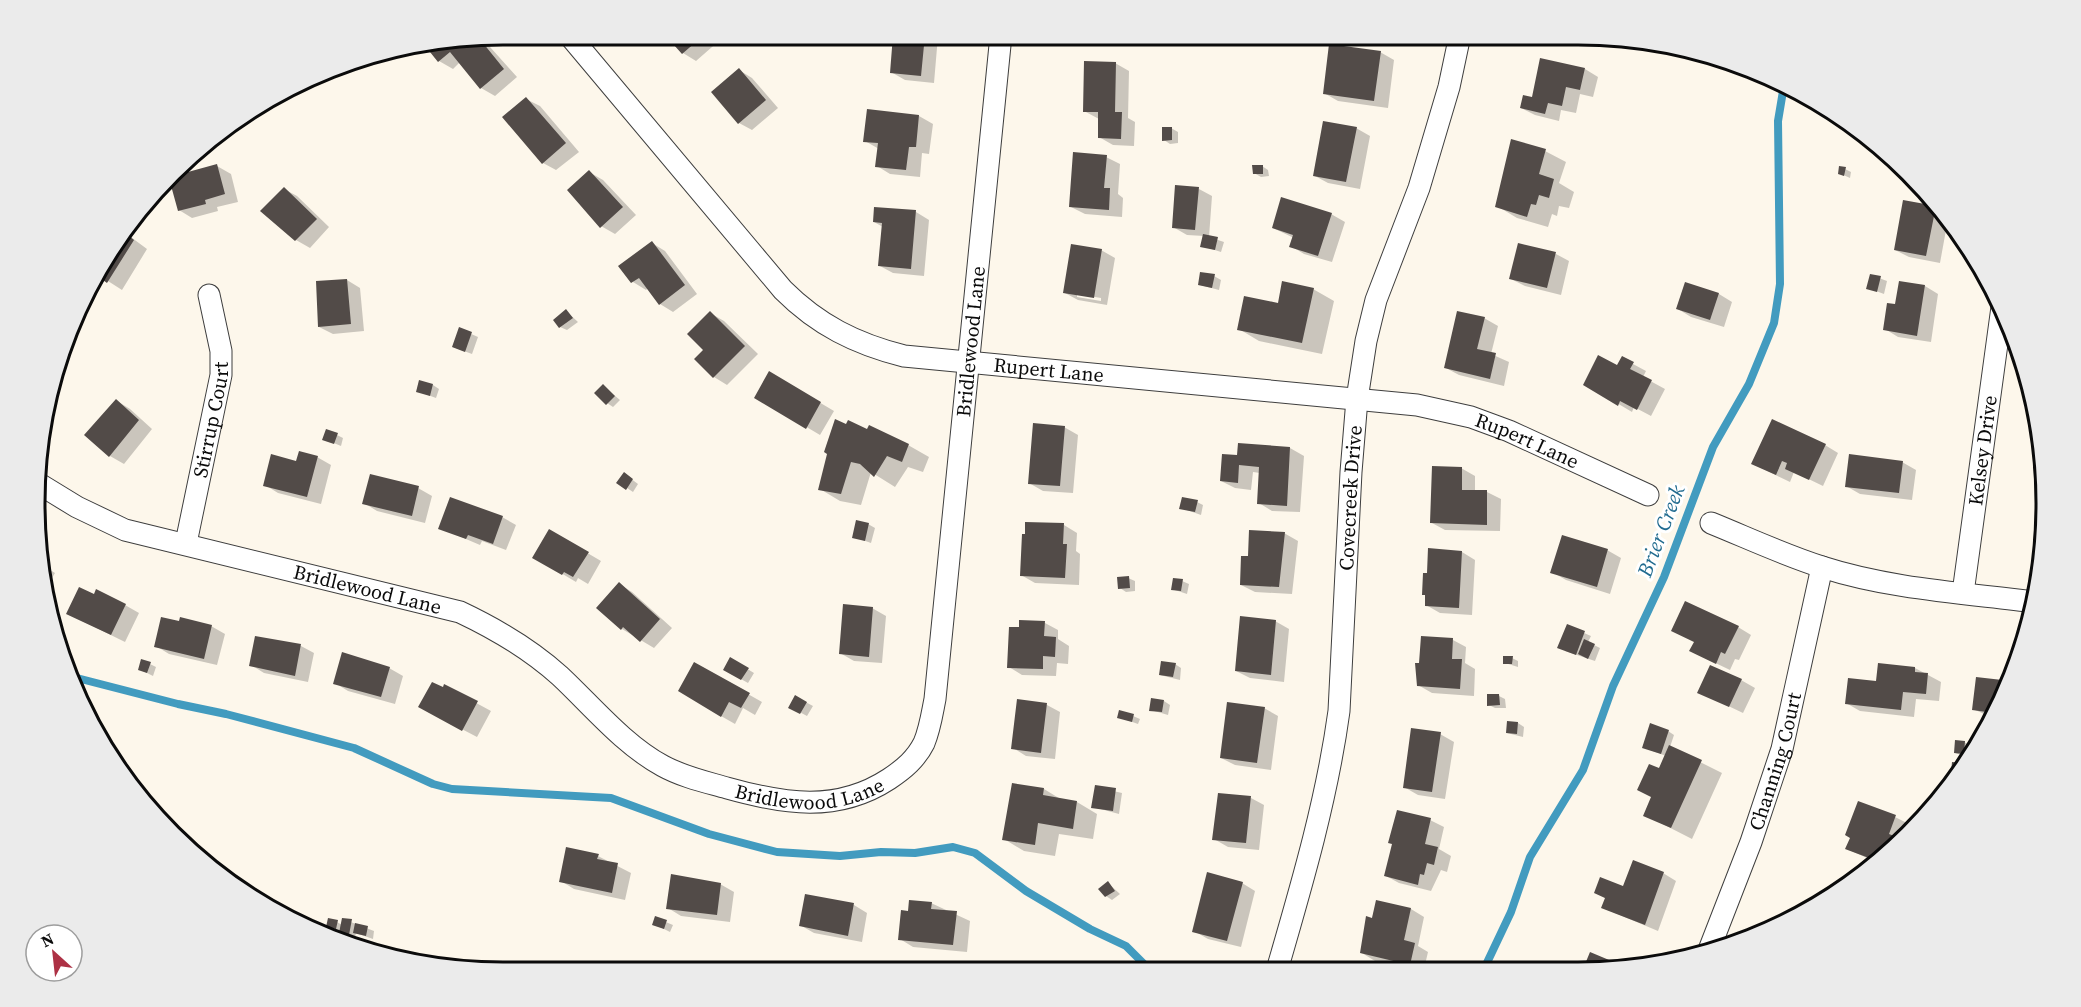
<svg xmlns="http://www.w3.org/2000/svg" width="2081" height="1007" viewBox="0 0 2081 1007" font-family="'Source Serif 4',serif">
  <style>
    .shadow { fill: #0003; fill-rule: evenodd }
    .lines { fill: none; stroke-linecap: round; stroke-linejoin: round }
    .stream { stroke: #429bbf; stroke-width: 8 }
    .building { fill: #524b48 }
    .street-casing { stroke: #3e3e3e; stroke-width: 23 }
    .street { stroke: #fff; stroke-width: 21 }
    .labels { text-anchor: middle; stroke-width: 6; stroke-linejoin: round; paint-order: stroke }
    .street-label { font-size: 20px; fill: #0b0b0b; stroke: #fff }
    .water-label { font-size: 21px; font-style: italic; fill: #216b8f; stroke: #fff }
    .rim { fill: none; stroke: #0b0b0b; stroke-width: 3 }
  </style>
  <rect width="100%" height="100%" fill="#fdf7eb"/>
  <path class="shadow" d="M667,35H715L720,40L696,61L683,53Z
    M895,35L938,36L934,83L905,80L891,72Z
    M482,38L517,77L495,96L481,88L460,62L453,69L439,61L428,48Z
    M1380,52L1394,60L1388,108L1338,101L1324,93Z
    M1115,63L1129,71L1128,118L1135,122L1134,146L1113,145L1099,137V119L1084,111Z
    M1585,69L1598,77L1593,97L1580,94L1576,113L1561,110L1559,121L1535,115L1521,108Z
    M739,70L752,78L778,108L752,130L739,123Z
    M526,99L540,106L579,152L556,170L543,163Z
    M868,111L919,116L933,124L929,154L922,153L920,177L890,174L877,166L879,149L865,141Z
    M1171,128L1178,132V143L1170,144L1164,140Z
    M1356,128L1370,136L1360,189L1328,183L1315,176Z
    M1545,151L1566,162L1559,183L1574,192L1569,208L1559,206L1557,216L1552,214L1548,227L1517,218L1497,206Z
    M1106,157L1120,164L1118,194L1123,198L1122,217L1085,214L1071,207Z
    M217,166L231,174L238,202L217,207L218,211L192,218L179,210Z
    M1262,166L1268,170L1269,176L1261,177L1254,173Z
    M1845,169L1851,172L1850,178L1839,173Z
    M589,172L603,180L636,215L615,234L601,226Z
    M284,189L297,196L329,227L310,248L296,240Z
    M1199,189L1212,196L1209,237L1224,242L1221,252L1202,246L1204,236L1187,235L1173,227Z
    M875,208L916,212L929,220L924,276L893,273L880,266L883,227L874,222Z
    M1935,208L1948,219L1940,263L1909,257L1895,250Z
    M1331,214L1345,222L1332,262L1304,254L1291,246L1294,238L1273,228Z
    M124,232L147,249L122,290L97,274L113,243Z
    M652,243L665,251L697,294L673,312L660,304L648,288L646,290L633,282Z
    M1101,250L1115,258L1107,305L1078,300L1065,293ZM1077,294L1101,298V301L1077,297Z
    M1556,254L1569,261L1561,295L1525,286L1511,279Z
    M1871,275L1887,281L1884,294L1868,288Z
    M1214,276L1221,280L1219,290L1200,285Z
    M347,280L360,288L364,331L333,334L319,327Z
    M1900,283L1925,286L1938,294L1931,342L1898,337L1885,329L1897,306Z
    M1686,284L1719,294L1732,302L1724,327L1691,317L1678,309Z
    M1313,289L1334,301L1322,354L1259,341L1239,329L1279,304Z
    M566,311L578,322L567,330L560,327Z
    M710,313L724,321L758,354L727,385L714,377L705,350Z
    M1484,318L1498,326L1491,354L1509,362L1504,386L1459,375L1446,368Z
    M460,329L478,337L472,354L453,347Z
    M1633,364L1646,371L1643,377L1665,389L1651,416L1634,407L1632,412L1585,384L1618,367Z
    M770,373L834,411L820,435L756,397Z
    M433,385L439,389L436,398L417,391Z
    M603,386L620,400L613,407L607,403Z
    M117,401L130,409L152,429L124,464L110,456L87,435Z
    M1064,427L1078,435L1073,493L1043,491L1029,483Z
    M867,431L908,445L929,457L923,472L908,467L895,487L871,472L861,505L840,501L820,489Z
    M337,435L343,438L341,446L324,439Z
    M1239,445L1290,448L1304,456L1300,512L1272,511L1259,503L1260,473L1253,472L1251,490L1235,488L1221,481L1239,457Z
    M1825,445L1838,453L1823,486L1794,472L1790,482L1753,464Z
    M317,457L331,465L321,504L278,493L265,485L298,463Z
    M1902,462L1916,470L1912,500L1860,494L1846,486Z
    M1461,468L1475,476V491L1487,492L1501,499L1500,531L1445,530L1432,523Z
    M630,478L638,484L633,492L627,488Z
    M418,488L432,496L425,523L377,511L364,503Z
    M1197,502L1203,505L1201,515L1181,508Z
    M502,517L516,525L506,550L482,541L480,545L440,528Z
    M868,524L875,528L871,543L854,537Z
    M1064,525L1077,533L1076,551L1080,554L1079,585L1035,583L1021,575Z
    M550,531L601,561L588,584L578,578L576,582L534,557Z
    M1284,533L1298,541L1292,594L1255,592L1241,585L1249,558Z
    M1607,550L1621,558L1610,594L1566,580L1552,572Z
    M1462,552L1475,560L1472,615L1440,613L1426,605L1429,574Z
    M39,563L55,573L46,588L39,565Z
    M1128,578L1135,581V591L1126,592L1120,588Z
    M1182,581L1189,584L1187,594L1172,589Z
    M619,584L632,592L672,628L654,648L622,629Z
    M94,596L125,605L139,613L125,642L68,614Z
    M872,608L886,616L882,663L854,661L840,653Z
    M1275,621L1289,629L1284,682L1250,678L1236,671Z
    M180,623L211,626L225,634L217,665L169,654L156,646Z
    M1045,623L1058,630V639L1069,646L1068,664L1057,663L1056,676L1022,675L1009,667L1020,629Z
    M1568,626L1591,636L1588,642L1600,648L1595,661L1565,651Z
    M1738,627L1751,635L1739,660L1735,659L1730,670L1705,658Z
    M61,638L68,642L65,649L64,648Z
    M257,638L301,646L314,653L308,682L264,673L251,665Z
    M1453,640L1466,647L1465,663L1475,669L1474,696L1432,693L1418,685L1421,664Z
    M1512,658L1518,661V667L1505,663Z
    M731,659L754,673L748,683L725,670Z
    M150,664L156,667L153,676L139,669Z
    M695,664L762,702L755,715L743,708L735,724L721,716Z
    M1175,664L1181,668L1180,680L1160,675Z
    M1880,665L1915,668L1941,682L1939,701L1916,699L1914,717L1860,711L1846,703L1878,683Z
    M389,668L403,676L395,704L348,691L335,683Z
    M1977,678L2011,683L1991,717L1973,709Z
    M1741,680L1755,688L1743,713L1699,692Z
    M445,686L491,711L477,737L433,714Z
    M1499,696L1505,699L1506,708H1495L1489,705Z
    M796,697L813,706L807,716L790,707Z
    M1018,701L1047,705L1060,712L1055,759L1026,756L1013,748Z
    M1164,701L1170,705L1168,715L1151,710Z
    M1264,708L1278,716L1271,770L1235,765L1221,758Z
    M1133,716L1140,719L1138,724L1118,717Z
    M1518,723L1524,727L1523,737L1507,733Z
    M1668,731L1674,735L1670,747L1722,773L1692,839L1645,815L1666,756L1650,750Z
    M1440,734L1454,742L1445,799L1418,795L1404,787Z
    M1964,742L1971,746L1968,757L1955,753Z
    M1013,784L1044,789L1062,800L1077,802L1097,814L1093,839L1059,834L1055,856L1024,851L1004,839Z
    M1096,787L1122,793L1119,814L1093,807Z
    M1251,798L1264,805L1259,850L1228,847L1214,839Z
    M1895,817L1909,824L1905,833L1876,862L1847,849Z
    M1430,820L1444,827L1439,849L1451,856L1447,872L1441,870L1431,891L1399,883L1386,876Z
    M598,856L631,873L625,900L574,889L561,881Z
    M1663,873L1676,881L1658,931L1603,908L1607,899L1596,893L1624,888Z
    M1108,883L1120,894L1112,900L1106,896Z
    M1242,883L1255,891L1241,947L1208,939L1194,931Z
    M720,884L734,892L730,922L681,916L668,908Z
    M806,896L854,905L867,913L862,942L814,933L800,925Z
    M1377,901L1411,909L1424,917L1418,946L1428,952L1424,969L1375,961L1362,953Z
    M931,903L970,921L967,952L913,947L900,939L910,913Z
    M656,918L673,925L670,932L654,924Z
    M343,919L374,931L373,939L356,933L355,938L347,936L328,926L337,922L342,925Z"/>
  <g class="lines">
    <path class="stream" d="M73,677L178,704L226,714L354,748L433,784L452,789L611,798L709,834L777,852L840,856L881,852L915,853L953,847L975,853L1026,891L1090,929L1126,946L1150,970
      M1484,969L1511,912L1530,857L1583,770L1613,686L1664,577L1713,447L1749,384L1774,323L1780,284L1778,121L1784,85"/>
  </g>
  <path class="building" d="M665,35H704L682,54Z
    M893,35H925L921,76L890,73Z
    M479,38L504,69L480,89L450,52L438,62L426,47Z
    M1329,44L1381,51L1374,101L1323,94Z
    M1540,58L1585,68L1580,90L1566,87L1562,106L1548,103L1545,114L1520,108L1523,95L1532,97Z
    M1084,61L1116,62L1115,112H1122L1121,139L1098,138V112H1083Z
    M739,68L766,100L738,124L711,92Z
    M526,97L566,143L542,164L502,117Z
    M867,109L919,115L916,147H909L906,170L875,167L878,143L863,142Z
    M1323,121L1357,127L1346,182L1313,176Z
    M1162,127H1172V140L1162,141Z
    M1511,139L1546,149L1539,174L1554,179L1549,198L1539,195L1536,205L1531,204L1527,217L1495,207Z
    M1073,152L1107,155L1104,188H1110L1109,210L1069,207Z
    M217,164L225,194L205,200L206,204L178,211L170,182L177,175Z
    M1252,165H1263V174H1253Z
    M1839,166L1846,167L1844,176L1838,174Z
    M589,170L623,207L600,228L567,190Z
    M1175,185L1199,187L1195,230L1172,228Z
    M284,187L317,219L295,241L260,211Z
    M1281,197L1332,213L1318,256L1289,247L1293,235L1272,228Z
    M1903,200L1936,206L1926,256L1894,250Z
    M874,207L916,210L911,269L878,266L882,223L873,222Z
    M124,232L134,240L107,283L96,275L113,243Z
    M1203,234L1218,237L1215,250L1200,247Z
    M652,241L685,285L659,305L639,278L631,283L618,266Z
    M1518,243L1556,252L1547,288L1509,279Z
    M1071,244L1102,249L1094,298L1063,293Z
    M1200,272L1215,274L1212,288L1198,285Z
    M1870,274L1881,276L1877,292L1866,289Z
    M347,279L351,324L318,327L316,281Z
    M1282,281L1314,288L1302,343L1237,330L1244,296L1278,303Z
    M1899,281L1925,285L1917,336L1883,330L1887,303L1895,304Z
    M1685,282L1719,293L1710,320L1676,309Z
    M566,309L573,318L559,328L553,320Z
    M710,311L745,346L713,378L694,359L703,350L687,334Z
    M1457,311L1485,317L1477,349L1496,353L1490,379L1444,368Z
    M459,327L472,332L465,352L452,347Z
    M1598,355L1617,365L1622,356L1634,362L1630,369L1652,380L1637,410L1620,401L1618,406L1583,385Z
    M769,371L821,402L806,429L754,398Z
    M419,380L433,384L430,396L416,392Z
    M603,384L615,396L606,405L594,393Z
    M116,399L139,420L109,457L84,435Z
    M835,419L846,424L848,420L867,429L869,425L909,444L902,462L887,456L874,477L860,464L851,462L841,494L818,490L827,454L824,452Z
    M1772,419L1826,444L1809,480L1785,469L1787,463L1782,461L1776,475L1751,464Z
    M1033,423L1065,426L1060,486L1028,484Z
    M326,429L338,433L334,444L322,440Z
    M1238,443L1290,447L1287,506L1257,504L1259,467L1239,465L1238,483L1220,481L1222,454L1237,455Z
    M299,451L318,456L307,497L263,486L271,454L296,461Z
    M1849,454L1903,461L1899,493L1845,487Z
    M1432,466L1462,467V490H1487V525L1430,523Z
    M624,472L633,479L626,490L616,483Z
    M370,474L419,486L412,516L362,504Z
    M450,497L503,516L493,544L468,535L466,539L438,529Z
    M1182,497L1198,500L1195,512L1179,509Z
    M856,520L869,523L865,541L852,538Z
    M1025,522L1064,523L1063,544H1067L1065,578L1020,576L1022,534H1025Z
    M549,529L589,552L573,577L564,572L562,575L532,558Z
    M1249,530L1285,532L1279,587L1240,585L1241,556H1248Z
    M1562,535L1608,549L1597,587L1550,573Z
    M1428,548L1462,551L1459,608L1425,606V595H1422L1423,573H1427Z
    M1129,576L1130,588L1118,589L1117,577Z
    M1173,578L1183,579L1181,591L1171,590Z
    M619,582L660,619L640,642L623,627L621,630L596,608Z
    M79,587L94,594L96,589L126,604L111,635L66,614Z
    M1685,601L1739,626L1725,654L1721,652L1716,664L1689,651L1694,642L1671,631Z
    M843,604L873,607L869,657L839,654Z
    M1240,616L1276,620L1271,675L1235,671Z
    M161,617L179,621L180,617L212,625L204,659L154,647Z
    M1019,620L1045,621L1044,636L1056,637L1055,657L1043,656V669L1007,668L1009,627H1019Z
    M1567,624L1585,631L1576,655L1557,648Z
    M255,636L301,644L295,676L249,666Z
    M1421,636L1453,638L1452,659H1462L1460,689L1417,686L1415,663H1419Z
    M1584,639L1595,644L1588,659L1578,654Z
    M342,652L390,667L381,697L333,684Z
    M1503,656H1513L1512,664H1503Z
    M730,657L749,668L741,680L723,670Z
    M141,659L151,662L147,673L138,670Z
    M1161,661L1176,663L1173,677L1159,675Z
    M694,662L750,693L741,708L729,702L721,717L678,691Z
    M1878,663L1915,667V672L1928,673L1926,694L1903,692L1901,710L1845,704L1848,678L1876,681Z
    M1710,665L1742,679L1729,707L1697,693Z
    M1976,677L2011,681L1994,713L1972,710Z
    M432,682L443,687L444,684L478,701L462,731L418,707Z
    M1487,694H1499L1500,705L1487,706Z
    M795,695L807,702L800,714L788,708Z
    M1151,698L1164,700L1162,712L1149,711Z
    M1017,699L1047,703L1041,753L1011,749Z
    M1227,702L1265,707L1257,763L1220,758Z
    M1119,710L1134,714L1132,722L1117,718Z
    M1507,721L1518,722L1517,734L1506,733Z
    M1650,723L1669,730L1661,754L1642,748Z
    M1411,728L1441,732L1432,792L1403,788Z
    M1955,740L1965,741L1964,754L1954,753Z
    M1669,745L1702,760L1671,828L1643,816L1651,797L1637,790L1649,764L1659,768Z
    M1952,762L1963,763L1958,774L1951,773Z
    M1012,783L1044,788L1043,795L1077,801L1073,829L1038,823L1035,845L1002,840Z
    M1095,785L1116,788L1113,811L1091,808Z
    M1218,793L1251,796L1246,843L1212,840Z
    M1858,801L1896,815L1889,834L1899,838L1898,840L1877,861L1845,849L1850,838L1845,835Z
    M1397,810L1431,818L1425,844L1438,847L1434,865L1427,863L1424,875L1420,874L1418,885L1384,876L1392,844L1388,843Z
    M566,847L599,854L597,859L618,863L612,893L559,882Z
    M1633,860L1664,872L1645,925L1601,908L1605,898L1594,893L1600,877L1623,886Z
    M1207,872L1243,882L1227,941L1192,932Z
    M671,874L721,883L717,915L666,909Z
    M1108,881L1115,891L1105,897L1098,889Z
    M805,894L854,903L848,936L799,926Z
    M909,900L932,902L931,909L957,911L953,945L898,940L901,910L908,911Z
    M1376,900L1411,908L1404,940L1415,943L1410,965L1360,953L1366,916L1372,918Z
    M655,916L667,920L664,929L652,925Z
    M328,918L338,920L336,929L326,927Z
    M342,918L352,919L349,935L339,933Z
    M355,923L368,926L366,936L353,933Z
    M1590,952L1621,965L1619,969H1583Z"/>
  <g class="lines">
    <g class="street-casing">
      <g id="street">
        <path id="s1" d="M569,35L783,290C818,325 856,344 904,356L1417,405L1471,417L1509,431L1648,495"/>
        <path id="s2" d="M41,485L77,507L125,530L460,612C496,629 530,649 560,676C592,706 624,745 663,766C683,777 706,782 727,788C784,804 837,813 889,779C904,769 916,759 924,743C930,729 932,714 935,699L1001,35"/>
        <path d="M1711,523C1748,538 1784,555 1822,567C1890,589 1965,593 2035,602"/>
        <path id="s3" d="M186,543L221,375V351L209,295"/>
        <path id="s4" d="M1963,593L2002,307"/>
        <path id="s5" d="M1709,950L1751,842L1782,749L1822,567"/>
        <path id="s6" d="M1277,970C1302,884 1327,799 1339,711L1351,472L1357,399L1366,341L1376,300L1419,188L1449,87L1460,35"/>
      </g>
    </g>
    <use href="#street" class="street"/>
  </g>
  <g class="labels">
    <g class="street-label">
      <text dy="7" stroke="none"><textPath href="#s2" startOffset="1388">Bridlewood Lane</textPath></text>
      <text dy="7" stroke="none"><textPath href="#s1" startOffset="618">Rupert Lane</textPath></text>
      <text dy="7" stroke="none"><textPath href="#s3" startOffset="126">Stirrup Court</textPath></text>
      <text dy="7" stroke="none"><textPath href="#s1" startOffset="1104">Rupert Lane</textPath></text>
      <text dy="7" stroke="none"><textPath href="#s4" startOffset="144">Kelsey Drive</textPath></text>
      <text dy="7" stroke="none"><textPath href="#s6" startOffset="480">Covecreek Drive</textPath></text>
      <text dy="7" stroke="none"><textPath href="#s2" startOffset="345">Bridlewood Lane</textPath></text>
      <text dy="7" stroke="none"><textPath href="#s5" startOffset="200">Channing Court</textPath></text>
      <text dy="7" stroke="none"><textPath href="#s2" startOffset="849">Bridlewood Lane</textPath></text>
    </g>
    <g class="water-label">
      <text transform="translate(1661 531) rotate(-69)" y="7">Brier Creek</text>
    </g>
  </g>
  <path d="M0 0H2081V1007H0ZM503 45H1578A458 458 0 0 1 2036 503V504A458 458 0 0 1 1578 962H503A458 458 0 0 1 45 504V503A458 458 0 0 1 503 45Z" fill="#ebebeb" fill-rule="evenodd"/>
  <path class="rim" d="M503 45H1578A458 458 0 0 1 2036 503V504A458 458 0 0 1 1578 962H503A458 458 0 0 1 45 504V503A458 458 0 0 1 503 45Z"/>
  <g transform="translate(54 953) rotate(333)"><circle r="28" fill="#ffffff" stroke="#9d9d9d" stroke-width="1.5"/>
  <path d="M0-4.5L10 22L0 15L-10 22Z" fill="#ad3145"/>
  <text y="-9" font-size="16" font-weight="bold" text-anchor="middle" fill="#0b0b0b">N</text>
  </g>
</svg>
